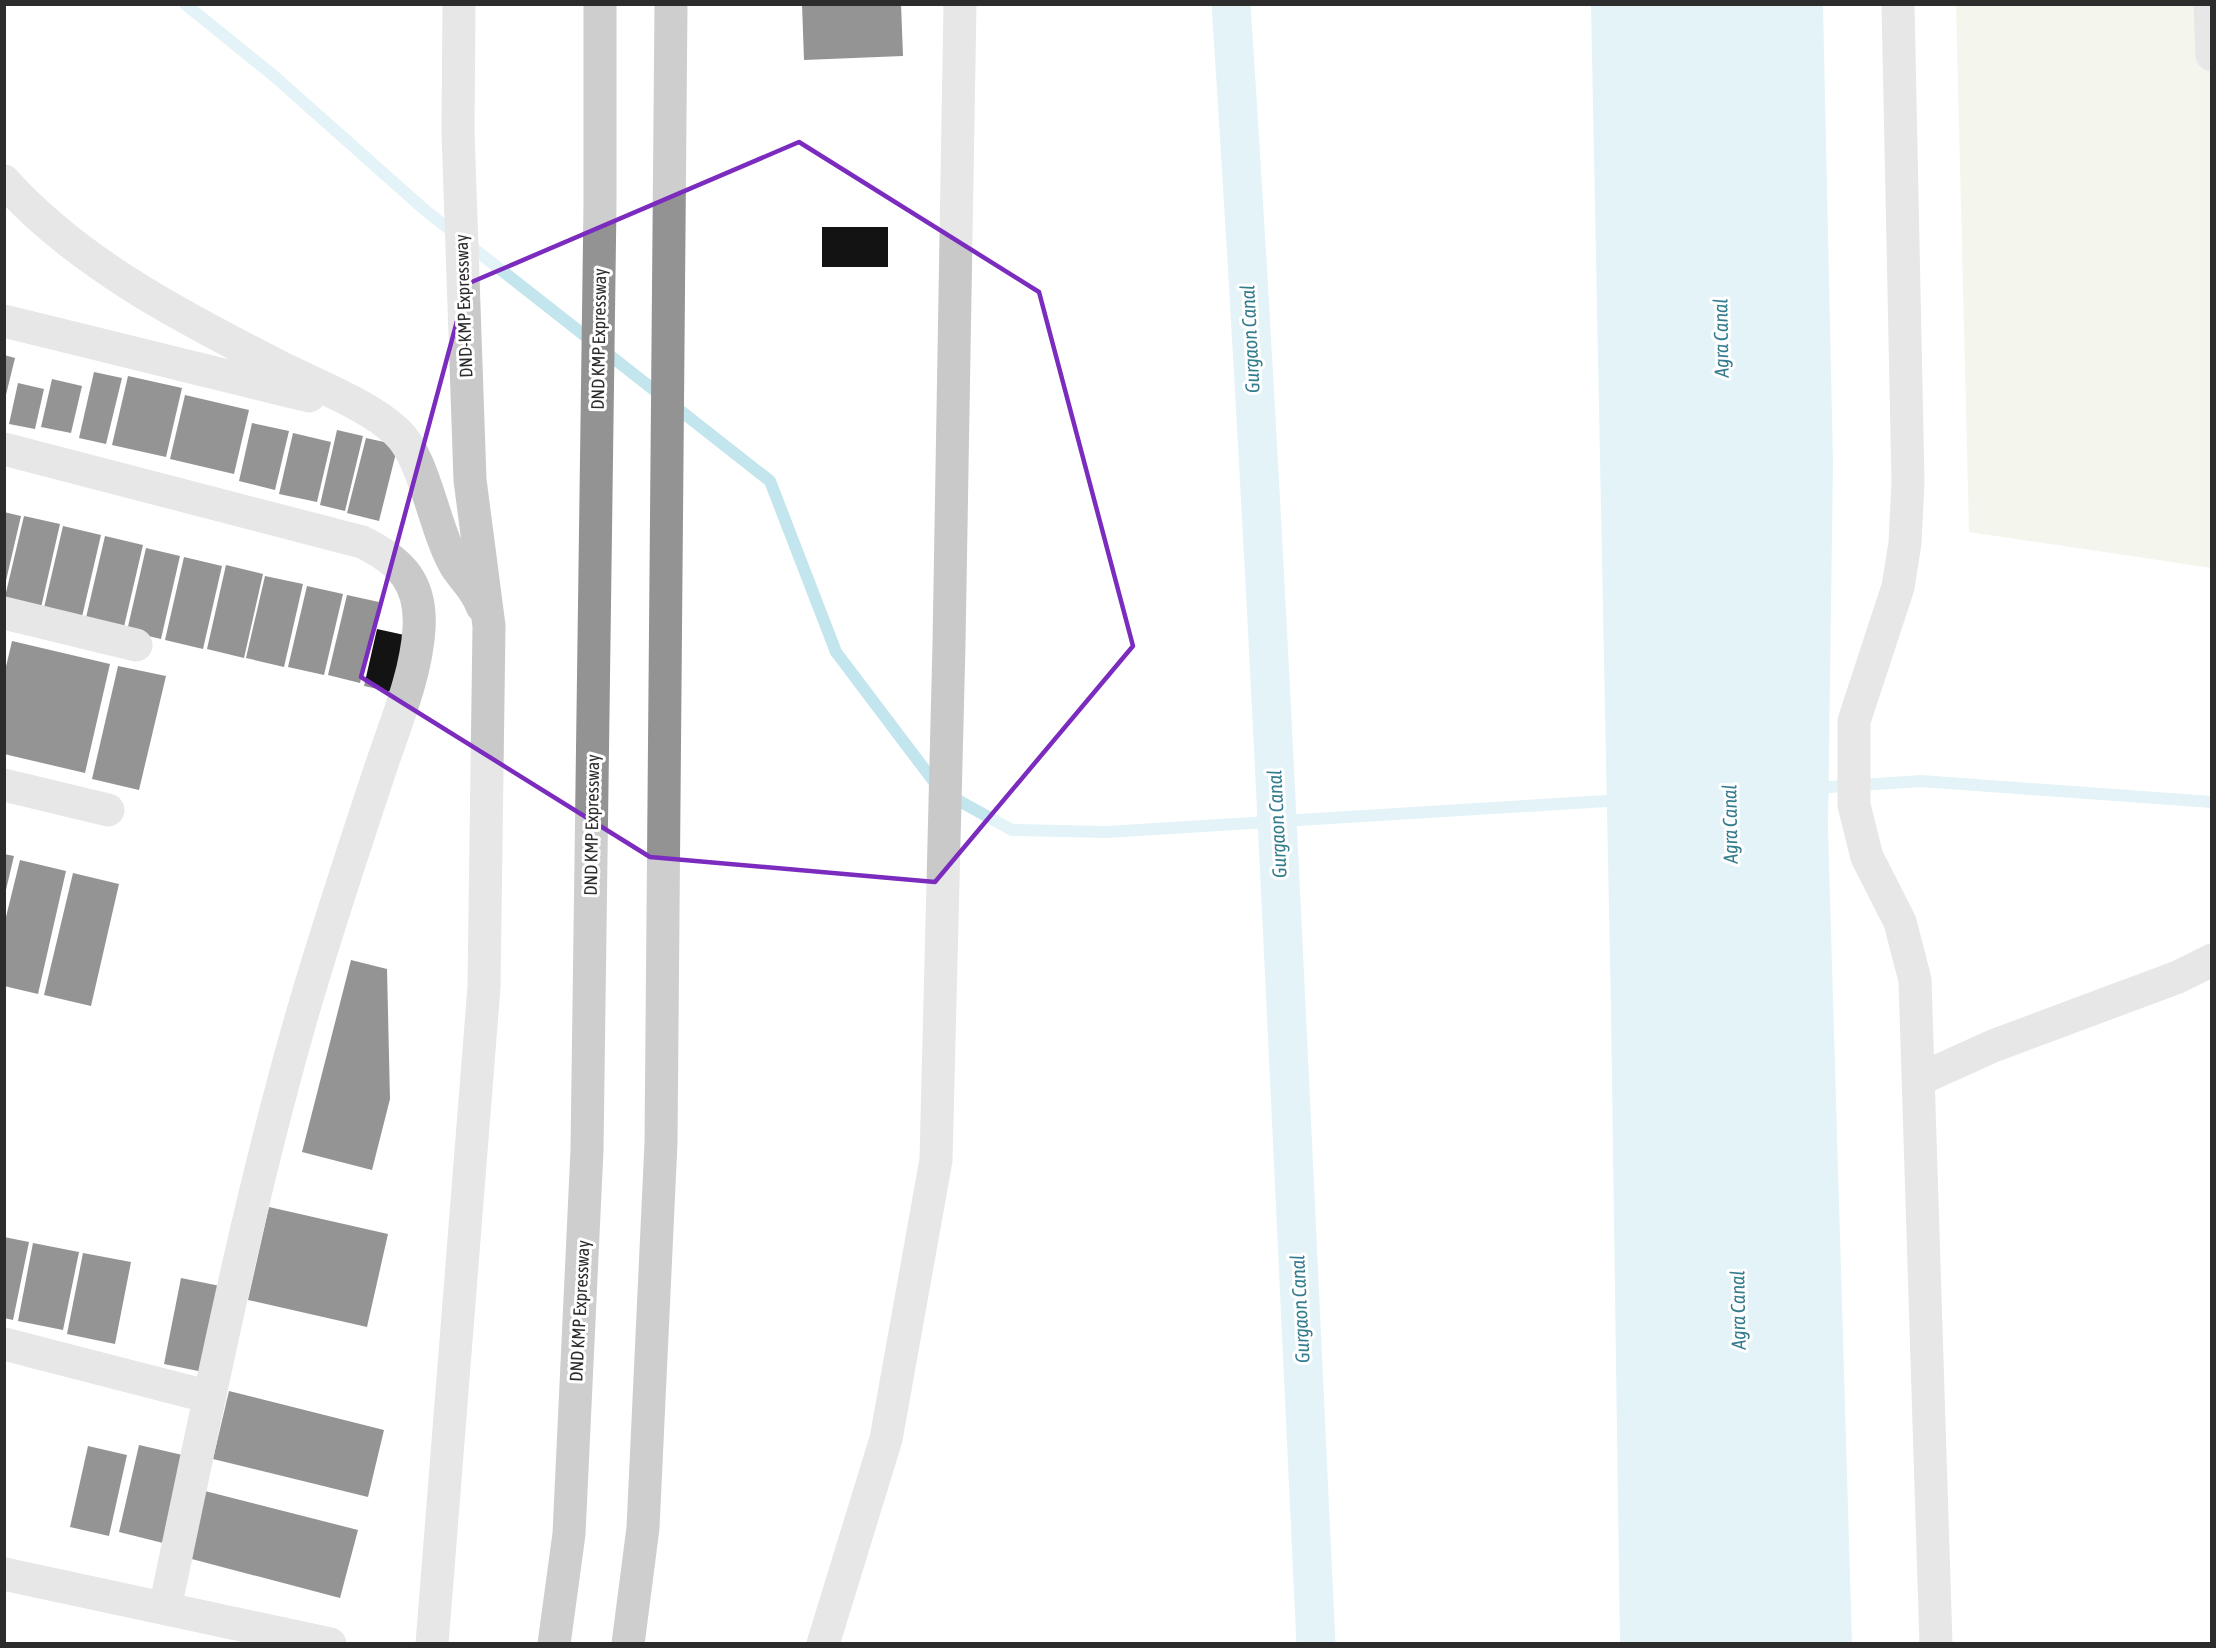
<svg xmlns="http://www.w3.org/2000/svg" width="2216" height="1648" viewBox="0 0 2216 1648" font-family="'Asap Condensed',sans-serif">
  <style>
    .green { fill: #e6ecd8 }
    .water { fill: #c3e5ed }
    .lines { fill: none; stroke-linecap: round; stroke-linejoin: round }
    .stream { stroke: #c3e5ed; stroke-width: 12 }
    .canal { stroke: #c3e5ed; stroke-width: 39 }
    .building { fill: #131313 }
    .minor { stroke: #c9c9c9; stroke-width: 33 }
    .highway { stroke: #939393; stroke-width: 33 }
    .marked { fill: none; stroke: #7b2cbf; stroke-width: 4.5; stroke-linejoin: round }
    .labels { text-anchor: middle; stroke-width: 6; stroke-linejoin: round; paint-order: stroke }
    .street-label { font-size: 18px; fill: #2c2c2c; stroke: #fff }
    .water-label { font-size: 20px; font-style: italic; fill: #337c8d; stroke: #fff }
  </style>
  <rect width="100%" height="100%" fill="#fff"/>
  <path class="green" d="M1956,5H2211V568L1969,532Z"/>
  <path class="water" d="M1591,5H1823L1833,462L1828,829L1852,1643H1620L1611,1011Z"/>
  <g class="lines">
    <path class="stream" d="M185,4L274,76L426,211L770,481L836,652L941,791L1012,830L1106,832L1623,800
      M1814,788L1921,781L2212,802"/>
    <path class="canal" d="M1231,4C1267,550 1290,1097 1316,1644"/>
  </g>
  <path class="building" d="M802,4H901L903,56L804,60Z
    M822,227H888V267H822Z
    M4,355L15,358L5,399L4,398Z
    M94,372L122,378L106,444L79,438Z
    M128,376L182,388L166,457L112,445Z
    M52,379L82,386L71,433L41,427Z
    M18,383L44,389L35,429L9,424Z
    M185,395L249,410L234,474L170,459Z
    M252,423L289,431L275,490L239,481Z
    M337,430L363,436L345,511L320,505Z
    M293,433L331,442L317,502L279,494Z
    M366,438L398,445L379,521L347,513Z
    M4,512L21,516L5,585H4Z
    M24,516L60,524L40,612L4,601Z
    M63,526L101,535L81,621L43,612Z
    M105,536L143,545L123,631L85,622Z
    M146,548L180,556L161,639L127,631Z
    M184,557L222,566L203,649L165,640Z
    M226,565L263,574L244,658L207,649Z
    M265,576L303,584L284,667L246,658Z
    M307,586L343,594L324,675L288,667Z
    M347,595L379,602L360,683L328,675Z
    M377,629L409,636L396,693L364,686Z
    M12,641L110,664L85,773L4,754V675Z
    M118,666L166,676L139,790L92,779Z
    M4,854L14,856L5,894H4Z
    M20,860L66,871L38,994L4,986V925Z
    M73,873L119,884L91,1006L44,995Z
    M351,960L387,969L390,1099L372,1170L302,1152Z
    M269,1207L388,1234L367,1327L248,1300Z
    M4,1237L29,1242L13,1320L4,1318Z
    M33,1243L79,1252L63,1330L18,1321Z
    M83,1253L131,1262L115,1344L67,1334Z
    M181,1278L225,1287L208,1373L164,1364Z
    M229,1391L384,1430L368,1497L213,1459Z
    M139,1445L187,1456L167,1544L119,1532Z
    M88,1446L127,1455L109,1536L70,1527Z
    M205,1491L358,1530L340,1598L188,1558Z"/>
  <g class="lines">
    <path class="minor" d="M1898,4L1908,482L1905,543L1898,587L1854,721V805L1867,857L1900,922L1915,980L1936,1644
      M2210,4L2212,55
      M4,181C77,262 178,315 274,364C312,384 366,403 397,432C425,458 434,529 455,565C464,580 475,587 482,606
      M4,321L309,396
      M4,449L362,542C401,561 422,583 419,629C416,678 393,729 378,776C350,860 322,944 298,1029C244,1220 206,1415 165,1608
      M4,613L136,645
      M4,785L108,810
      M1920,1079L1993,1046L2178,977L2212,960
      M4,1344L210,1397
      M4,1574L330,1644
      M432,1644L484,987L489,626L470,480L458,132L459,4
      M823,1644L886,1439L936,1160L949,644L960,4"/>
    <path class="highway" d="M554,1644L569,1534L587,1150L600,204V4
      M628,1644L643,1528L661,1143L671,4"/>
  </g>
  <path d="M0 0H2216V1648H0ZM799,142L1039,292L1133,646L935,882L650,857L361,677L467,284Z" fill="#fff" fill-opacity=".55" fill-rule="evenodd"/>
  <path class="marked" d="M799,142L1039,292L1133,646L935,882L650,857L361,677L467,284Z"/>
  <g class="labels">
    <g class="street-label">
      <text transform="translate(464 306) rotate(-92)" y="6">DND-KMP Expressway</text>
      <text transform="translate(599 339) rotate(-89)" y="6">DND KMP Expressway</text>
      <text transform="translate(592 825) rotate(-89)" y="6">DND KMP Expressway</text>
      <text transform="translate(580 1311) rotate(-87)" y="6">DND KMP Expressway</text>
    </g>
    <g class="water-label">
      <text transform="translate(1721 338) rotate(-91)" y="7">Agra Canal</text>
      <text transform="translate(1250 339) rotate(-93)" y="7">Gurgaon Canal</text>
      <text transform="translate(1277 824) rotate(-93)" y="7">Gurgaon Canal</text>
      <text transform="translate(1730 824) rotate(-91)" y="7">Agra Canal</text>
      <text transform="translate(1300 1309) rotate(-93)" y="7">Gurgaon Canal</text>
      <text transform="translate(1738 1310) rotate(-91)" y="7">Agra Canal</text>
    </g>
  </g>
  <rect width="2216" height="1648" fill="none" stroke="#2c2c2c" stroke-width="12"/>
</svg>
